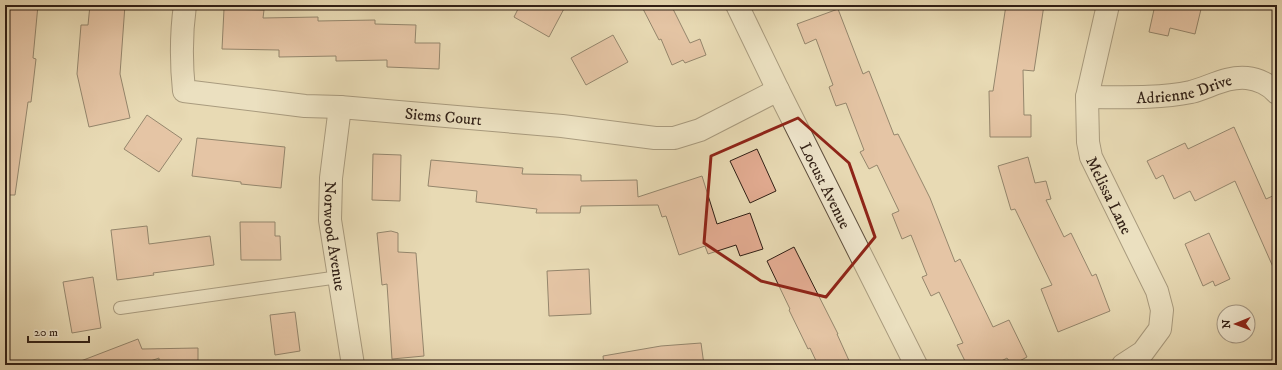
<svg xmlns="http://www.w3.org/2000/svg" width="1282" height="370" viewBox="0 0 1282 370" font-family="'IM FELL DW Pica',serif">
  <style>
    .building { fill: #e3ac92; stroke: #301f15 }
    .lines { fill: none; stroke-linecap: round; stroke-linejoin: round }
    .service-casing { stroke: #5e4e3d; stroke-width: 14 }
    .minor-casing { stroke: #5e4e3d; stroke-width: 24 }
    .service { stroke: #f0e7ce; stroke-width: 12 }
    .minor { stroke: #f0e7ce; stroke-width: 22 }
    .marked { fill: none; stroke: #8f2418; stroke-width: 3; stroke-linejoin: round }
    .labels { text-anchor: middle; stroke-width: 4; stroke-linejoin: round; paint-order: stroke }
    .street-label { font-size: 16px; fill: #301f15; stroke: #f0e7ce }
  </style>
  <rect width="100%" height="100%" fill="#e8dab4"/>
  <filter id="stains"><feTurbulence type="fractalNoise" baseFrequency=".005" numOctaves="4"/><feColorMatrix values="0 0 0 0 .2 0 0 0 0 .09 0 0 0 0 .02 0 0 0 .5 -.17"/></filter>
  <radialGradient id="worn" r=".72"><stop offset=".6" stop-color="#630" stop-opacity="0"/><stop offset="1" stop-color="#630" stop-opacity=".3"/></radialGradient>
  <path class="building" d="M5,5H38L33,58L36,59L31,102H28L15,195H5Z
    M90,5H125L120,74L130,118L89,127L77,74L81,25H88Z
    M520,5H566L549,37L514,17Z
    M641,5H671L690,43L700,39L706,55L685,63L683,60L672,65L661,39L659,40Z
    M1006,5H1044L1034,71L1023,70L1024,115H1031V137H990L989,91H993Z
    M1155,5H1202L1195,34L1170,28L1168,36L1149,32Z
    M224,9L264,10L263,18L318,17V21L375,20V24L416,25L415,43H440L439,69L387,67V60L336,61V56L279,57V50L222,49Z
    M838,9L863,74L869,71L894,135L898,134L930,198L955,262L960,259L993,327L1009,320L1027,357L1012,365L1007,358L994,365H967L957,345L963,343L939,292L931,296L922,277L927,275L911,235L902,239L892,214L899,211L877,165L869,169L860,152L864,150L846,103L836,106L829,87L833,85L816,39L805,44L797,24Z
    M613,35L628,62L586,85L571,58Z
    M147,115L182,139L159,172L124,149Z
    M1234,127L1266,199L1277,194V276L1235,181L1195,201L1190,191L1174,199L1163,175L1156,179L1147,161L1185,143L1188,149Z
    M197,138L285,147L281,188L241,184V182L192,176Z
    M757,149L776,191L750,203L730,161Z
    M373,154L401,155L400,201L372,200Z
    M1028,157L1035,183L1046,181L1051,199L1046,200L1064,237L1071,233L1092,276L1096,274L1110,311L1058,332L1041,289L1052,285L1015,209L1011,210L998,166Z
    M431,160L523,168L522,174L581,175V181L637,180L638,197L702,176L717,224L750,213L763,249L740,256L736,245L708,254L705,246L679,255L666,216L662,217L658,205L581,206L580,213H536L537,209L476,202L477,191L428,186Z
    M240,222H275V236H280L281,260H241Z
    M147,226L149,244L210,236L214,265L153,273L154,275L117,280L111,230Z
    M391,231L398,233V252L416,253L424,356L392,359L387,284L382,285L377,233Z
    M1209,233L1230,279L1215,286L1213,281L1203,286L1185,244Z
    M794,247L838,334H837L851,365H818L810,348L808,349L789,310L790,309L767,261Z
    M589,269L591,314L549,316L547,271Z
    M93,277L101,328L72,333L63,282Z
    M295,312L300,351L275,355L270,315Z
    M138,339L142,349L198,348V365H159V358L139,365H73V364Z
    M701,343L704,365H604L603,356L661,346Z"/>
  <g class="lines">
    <g class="service-casing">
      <path id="service" d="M120,308L339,277"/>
    </g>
    <g class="minor-casing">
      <g id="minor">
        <path id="s1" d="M185,5C181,34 181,62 184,91L305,106L340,107L562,126L655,138H674L700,130L778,90"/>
        <path id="s2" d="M737,5L778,90L916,365"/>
        <path id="s3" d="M1108,5L1087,97L1088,142L1091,157L1157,291L1162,310L1160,329L1143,352L1123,365"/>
        <path id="s4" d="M1087,97C1121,97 1157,99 1191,92C1210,87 1227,76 1247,78C1258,79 1270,85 1277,93"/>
        <path id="s5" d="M340,107L331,178L330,220L353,365"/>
      </g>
    </g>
    <use href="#service" class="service"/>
    <use href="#minor" class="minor"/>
  </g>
  <path d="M0 0H1282V370H0ZM798,118L849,163L875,237L826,297L761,281L704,243L711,156Z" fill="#e8dab4" fill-opacity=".55" fill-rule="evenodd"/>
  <path class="marked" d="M798,118L849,163L875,237L826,297L761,281L704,243L711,156Z"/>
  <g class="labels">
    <g class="street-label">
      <text dy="6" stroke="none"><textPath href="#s4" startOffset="98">Adrienne Drive</textPath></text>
      <text dy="6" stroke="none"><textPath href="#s1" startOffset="347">Siems Court</textPath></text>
      <text dy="6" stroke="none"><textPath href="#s2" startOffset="201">Locust Avenue</textPath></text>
      <text dy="6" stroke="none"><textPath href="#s3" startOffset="197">Melissa Lane</textPath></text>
      <text dy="6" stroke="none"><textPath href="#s5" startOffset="130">Norwood Avenue</textPath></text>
    </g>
  </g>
  <rect width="1282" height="370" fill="none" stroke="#e8dab4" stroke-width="20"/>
  <rect x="6" y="6" width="1270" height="358" fill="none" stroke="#301f15" stroke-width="2"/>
  <rect x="10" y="10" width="1262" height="350" fill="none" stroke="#301f15"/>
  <g transform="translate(1236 324) rotate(269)"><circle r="19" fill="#f0e7ce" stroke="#a39784"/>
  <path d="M0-3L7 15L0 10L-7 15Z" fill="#8f2418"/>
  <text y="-6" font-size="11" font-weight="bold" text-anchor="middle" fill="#301f15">N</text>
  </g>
  <path d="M28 336v6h61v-6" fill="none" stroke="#301f15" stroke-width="2"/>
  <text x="34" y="336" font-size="12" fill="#301f15" stroke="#f0e7ce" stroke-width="3" paint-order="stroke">20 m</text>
  <rect width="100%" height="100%" filter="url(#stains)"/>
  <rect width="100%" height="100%" fill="url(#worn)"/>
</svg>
